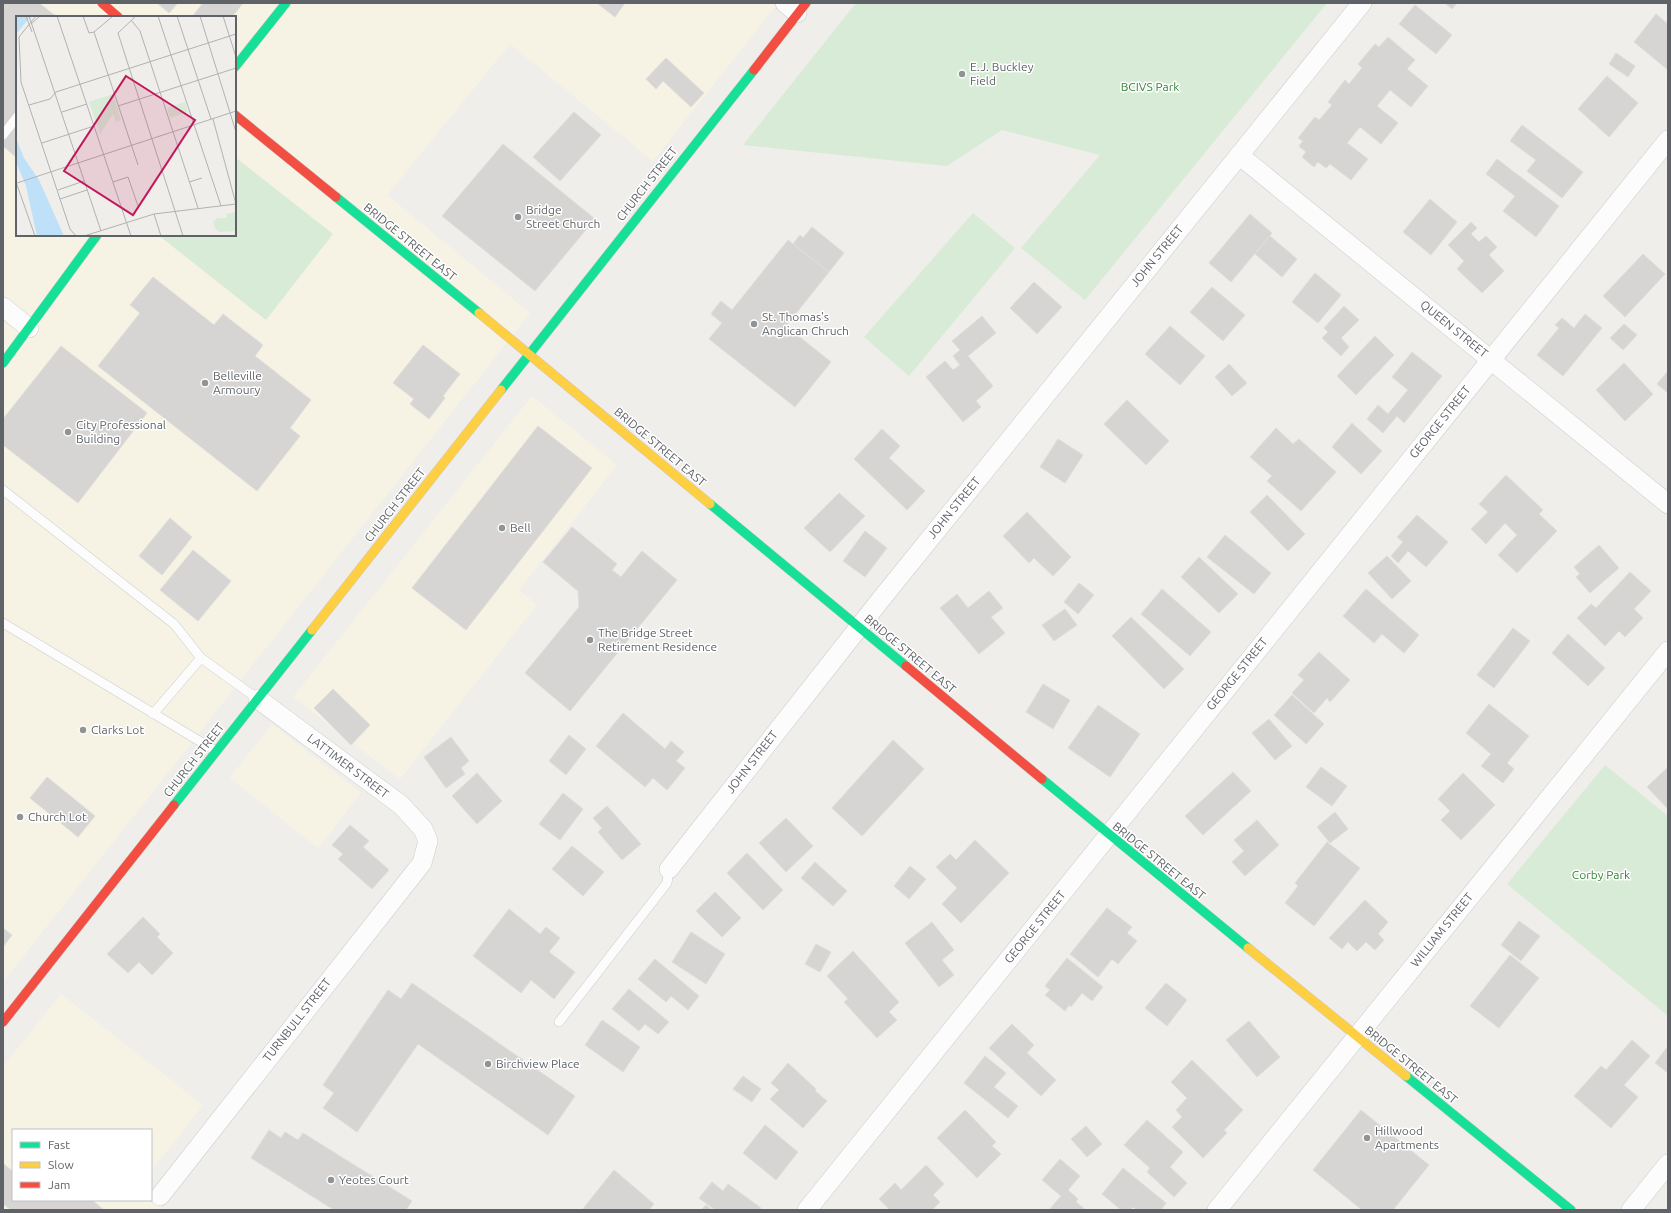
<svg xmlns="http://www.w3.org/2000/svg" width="1671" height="1213" viewBox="0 0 1671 1213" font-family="Ubuntu,sans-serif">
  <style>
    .commercial { fill: #f7f3e4; fill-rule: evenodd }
    .green { fill: #d8ebd6 }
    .building { fill: #d6d5d3; stroke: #deddd9 }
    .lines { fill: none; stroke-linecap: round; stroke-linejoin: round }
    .lane-casing { stroke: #cbcccc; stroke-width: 10 }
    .street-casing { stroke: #cbcccc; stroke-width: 20 }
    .fast-casing { stroke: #cacacb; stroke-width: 10 }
    .slow-casing { stroke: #cacacb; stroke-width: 10 }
    .jam-casing { stroke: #cacacb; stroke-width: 10 }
    .lane { stroke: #fdfcfc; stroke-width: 9 }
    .street { stroke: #fdfcfc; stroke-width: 19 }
    .fast { stroke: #16e098; stroke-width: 9 }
    .slow { stroke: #ffcf43; stroke-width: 9 }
    .jam { stroke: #f24e42; stroke-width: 9 }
    .poi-dot { fill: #919496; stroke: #fff; stroke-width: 1.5 }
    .labels { text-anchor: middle; stroke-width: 3; stroke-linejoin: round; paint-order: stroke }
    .poi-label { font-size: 12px; fill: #5f6368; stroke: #fff; text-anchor: start }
    .park-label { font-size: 12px; fill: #348238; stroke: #fff }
    .street-label { font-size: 12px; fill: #5f6368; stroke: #fff }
    .inset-road { fill: none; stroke: #b1b2b2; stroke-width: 1 }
    .view { fill: #c2185b; fill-opacity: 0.15; stroke: #c2185b; stroke-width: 2 }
    .inset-edge { fill: none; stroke: #5f6368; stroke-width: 2 }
  </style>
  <rect width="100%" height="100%" fill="#efeeea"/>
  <path class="commercial" d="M3,3H778L653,161L510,44L387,195L530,313L3,982ZM17,17H235V235H17Z
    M532,396L617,465L519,590L537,605L400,779L293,697Z
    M272,724L361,793L318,848L230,778Z
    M61,994L203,1105L151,1171V1130H13V1200H148L165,1210H3V1067Z"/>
  <path class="green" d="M856,3H1327L1085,300L1021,248L1100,155L1002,130L947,166L743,145Z
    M235,157L333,234L266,320L158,235H235Z
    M973,213L1015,248L909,376L864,337Z
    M1605,765L1668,816V1016L1507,884Z"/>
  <path class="building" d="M3,3H39L57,17H17V112L3,129Z
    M157,3H178L169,13Z
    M203,3H243L232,17H192Z
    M597,3H625L615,17Z
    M1445,3H1457L1452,9Z
    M1415,5L1452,35L1436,54L1399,24Z
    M1656,14L1668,24V70L1634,42Z
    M1388,37L1415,60L1407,69L1428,86L1411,107L1390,90L1377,106L1398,123L1381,144L1360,127L1347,143L1368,159L1351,180L1330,164L1326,168L1318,162L1314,167L1302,157L1306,152L1299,146L1303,141L1298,138L1315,117L1319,120L1332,105L1328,102L1345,80L1349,84L1362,68L1358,64L1375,44L1379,47Z
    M1616,53L1635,66L1628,77L1609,64Z
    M666,58L704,93L691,107L663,81L656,89L646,79Z
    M1607,76L1638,103L1609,137L1578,109Z
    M574,112L601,135L560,181L533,157Z
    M17,125V158L3,146V142Z
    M1522,125L1583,172L1562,198L1527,171L1536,160L1510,141Z
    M503,144L595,219L535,291L442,216Z
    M1497,159L1559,206L1536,237L1503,211L1515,196L1486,174Z
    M1430,199L1457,222L1431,255L1403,232Z
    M1250,214L1272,233L1231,282L1209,263Z
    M1471,222L1477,228L1471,234L1479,242L1486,236L1497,247L1489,255L1504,271L1482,293L1457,269L1464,261L1448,245Z
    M812,227L844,253L829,272L793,244L800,235L803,238Z
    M1270,236L1297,259L1282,277L1255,254Z
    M788,240L829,272L786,326L831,362L795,407L709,339L722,323L711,314L716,307L721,301L732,310Z
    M1643,254L1665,274L1625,317L1603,296Z
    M1315,273L1341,295L1318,323L1292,302Z
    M153,277L214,325L223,314L263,345L255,356L311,400L290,428L300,436L257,491L98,366L140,313L130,305Z
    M1034,282L1062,307L1037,334L1010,308Z
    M1212,287L1245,315L1223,341L1190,312Z
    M1344,306L1359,320L1341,338L1349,347L1341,356L1322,338L1328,332L1324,328Z
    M1585,314L1602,328L1563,376L1537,355L1559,328L1555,325L1562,318L1574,328Z
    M982,316L996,333L968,356L993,386L976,401L981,407L963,422L926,377L945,361L953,370L960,365L953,356L960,350L952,341Z
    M1624,324L1637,335L1623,350L1610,338Z
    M1170,326L1205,356L1180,385L1145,354Z
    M1375,336L1394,355L1356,395L1337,376Z
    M423,345L460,374L443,396L445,398L429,419L410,404L414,399L393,383Z
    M61,346L147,413L78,503L3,445V419Z
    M1412,352L1442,376L1404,423L1397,416L1383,433L1367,419L1378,405L1388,414L1408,390L1392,377Z
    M1624,363L1653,394L1625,421L1596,390Z
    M1229,364L1247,383L1232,396L1215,377Z
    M1668,371V393L1657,384Z
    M1127,400L1169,441L1146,465L1104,424Z
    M1352,423L1382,451L1361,474L1332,447Z
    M538,426L592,468L466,630L412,588Z
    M1276,428L1293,444L1299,439L1336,472L1301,511L1267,481L1272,476L1250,457Z
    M882,429L900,446L889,458L925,491L907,510L854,459Z
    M1058,439L1083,455L1065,483L1040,467Z
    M1506,475L1543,510L1539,514L1557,531L1517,573L1498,555L1517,535L1505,523L1486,544L1471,529L1488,512L1479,504Z
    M839,493L865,516L830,552L804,528Z
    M1267,495L1305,534L1288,551L1250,512Z
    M1027,512L1071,557L1053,576L1034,558L1029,563L1003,536Z
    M1417,515L1448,542L1426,567L1408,551L1398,563L1391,556L1403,542L1397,537Z
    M170,518L192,537L162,575L139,556Z
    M572,527L617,564L612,570L621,577L642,551L677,580L570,711L525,673L579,607L578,591L543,562Z
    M865,531L887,548L865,577L843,561Z
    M1225,535L1271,573L1254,594L1207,557Z
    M1599,545L1619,568L1590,593L1576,577L1580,574L1574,567Z
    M193,550L231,581L198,621L160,590Z
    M1387,556L1411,581L1392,599L1368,573Z
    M1199,557L1238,594L1219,613L1181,577Z
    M1630,572L1651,591L1634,609L1643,618L1625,637L1619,631L1605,646L1577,618L1591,604L1596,608Z
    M1079,583L1094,595L1078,614L1064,602Z
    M1162,589L1211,632L1190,656L1141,614Z
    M1366,589L1419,635L1404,653L1382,634L1374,643L1343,616Z
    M989,591L1003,608L991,617L1005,633L979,654L940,608L957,594L968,608Z
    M1065,609L1077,625L1054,641L1042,625Z
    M1131,617L1184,669L1164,689L1112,636Z
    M1513,628L1530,641L1494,688L1477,675Z
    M1568,634L1605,668L1588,686L1552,653Z
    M1319,652L1350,680L1330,702L1327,698L1314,713L1292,693L1304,680L1298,675Z
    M1043,684L1070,700L1053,729L1026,712Z
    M333,689L370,725L351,745L314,708Z
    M1292,695L1324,724L1306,744L1274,715Z
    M1489,704L1529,736L1507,763L1514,769L1503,783L1481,766L1491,754L1466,733Z
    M1098,705L1140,734L1110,777L1068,748Z
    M623,713L665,749L671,741L684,752L676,761L685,768L667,790L653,778L645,787L596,746Z
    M1269,719L1292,746L1275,760L1252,733Z
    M569,735L586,749L566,775L549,761Z
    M451,737L469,761L461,768L465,774L446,788L424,757Z
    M893,740L924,769L862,836L832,808Z
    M1321,767L1347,786L1332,806L1306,787Z
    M1668,767V809L1647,787Z
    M1233,772L1251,791L1203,835L1185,816Z
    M477,773L502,801L477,824L452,796Z
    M1463,773L1495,805L1461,840L1441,820L1450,811L1438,799Z
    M47,777L95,816L78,837L30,798Z
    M563,793L583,809L560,840L539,824Z
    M607,806L641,844L622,860L598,832L602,828L593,818Z
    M1335,812L1348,829L1330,843L1317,827Z
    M786,818L813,846L786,872L759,843Z
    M1257,820L1279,845L1245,876L1232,862L1244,851L1234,840Z
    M350,825L369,841L363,847L389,870L372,889L338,859L343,854L332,845Z
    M975,840L1009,873L961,923L942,904L957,888L936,867L950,854L956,860Z
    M1327,842L1360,868L1314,926L1285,903L1298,886L1295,883Z
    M572,846L604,872L583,896L552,869Z
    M747,853L783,890L763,910L727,873Z
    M815,862L847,891L833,906L801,878Z
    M910,866L926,879L909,899L894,886Z
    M715,892L741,918L722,937L696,911Z
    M1365,900L1388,922L1378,934L1384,940L1375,950L1366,942L1357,951L1348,942L1342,949L1329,938Z
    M1107,908L1132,927L1127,933L1137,941L1118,964L1112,959L1098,977L1070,954Z
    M509,909L540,934L546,927L560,938L549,952L575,972L554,999L531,980L521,993L473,956Z
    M143,917L160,934L157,937L173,953L152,975L139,962L128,973L107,954Z
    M1519,921L1540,936L1521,961L1501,945Z
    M932,922L954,950L942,960L954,975L939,987L905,943Z
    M3,928L12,935L3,947Z
    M691,932L725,954L706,984L672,962Z
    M816,944L831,952L820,972L805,964Z
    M853,951L899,1002L889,1012L897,1020L877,1038L844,1002L848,999L827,976Z
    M1510,955L1539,978L1499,1028L1470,1006Z
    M1067,958L1103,987L1092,1001L1082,993L1071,1007L1069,1005L1065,1011L1045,995L1050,990L1045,986Z
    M655,959L699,996L688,1010L671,996L666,1002L638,979Z
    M412,983L575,1096L548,1135L418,1044L357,1132L323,1108L334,1093L323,1085L388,990L401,999Z
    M1166,983L1187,1000L1167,1026L1145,1008Z
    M629,989L669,1022L658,1034L645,1024L639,1031L612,1009Z
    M602,1020L640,1047L623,1072L585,1045Z
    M1249,1021L1280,1057L1257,1077L1226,1040Z
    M1012,1024L1034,1045L1027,1053L1056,1080L1041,1096L989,1048Z
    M1632,1040L1650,1056L1624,1085L1638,1097L1611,1128L1574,1096L1601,1066L1606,1070Z
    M1668,1046V1073L1655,1063Z
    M985,1056L1006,1073L994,1087L1018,1106L1008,1118L964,1083Z
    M1192,1060L1243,1110L1224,1130L1227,1133L1203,1158L1172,1127L1182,1117L1176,1110L1187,1098L1171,1082Z
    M788,1063L816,1089L815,1091L827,1101L803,1128L770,1099L779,1090L771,1083Z
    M743,1076L761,1089L752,1102L733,1089Z
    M965,1110L996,1142L992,1146L1001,1154L977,1178L937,1138Z
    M1361,1110L1429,1165L1393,1210H1362L1313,1170Z
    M1147,1120L1183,1152L1170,1167L1187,1183L1174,1197L1147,1172L1150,1168L1124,1145Z
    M765,1125L798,1152L776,1180L743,1153Z
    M1086,1126L1102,1144L1087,1157L1071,1139Z
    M269,1130L281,1138L285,1132L298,1140L303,1133L412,1201L406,1210H334L251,1158Z
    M1060,1159L1080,1176L1068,1190L1078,1199L1076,1202L1086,1210H1049L1061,1196L1042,1180Z
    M3,1163L13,1172V1200H92L104,1210H11L3,1204Z
    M926,1165L944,1184L933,1195L940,1202L932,1210H890L879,1199L895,1183L901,1190Z
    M1123,1168L1166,1203L1161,1210H1137L1133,1207L1130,1210H1121L1102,1194Z
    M614,1170L654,1204L649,1210H582Z
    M712,1182L723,1191L728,1184L761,1208L759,1210H715L699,1198Z
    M706,1205L712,1210H701Z"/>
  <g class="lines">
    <g class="lane-casing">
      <path id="lane" d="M3,135L17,117
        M3,490L174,624L201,658L258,699
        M3,623L216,751
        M153,714L201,658
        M559,1022L667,883L669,869"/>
    </g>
    <g class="street-casing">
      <path id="street" d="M785,3L797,13
        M1239,155L1668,504
        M3,307L29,328
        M669,869L878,603L1362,3
        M160,1196L422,863L428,841L423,829L401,805L258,699
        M807,1210L1668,140
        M1217,1210L1668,651
        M1631,1210L1668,1164"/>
    </g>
    <g class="fast-casing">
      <path id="fast" d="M235,67L286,3
        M336,197L479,313
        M3,363L97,235
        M501,390L754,70
        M710,504L906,666
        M1042,779L1248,948
        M174,805L312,630
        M1406,1076L1571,1210"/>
    </g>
    <g class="slow-casing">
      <path id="slow" d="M479,313L710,504
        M312,630L501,390
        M1248,948L1406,1076"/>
    </g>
    <g class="jam-casing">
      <path id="jam" d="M102,3L118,17
        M754,70L806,3
        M235,115L336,197
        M906,666L1042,779
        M3,1022L174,805"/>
    </g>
    <use href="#lane" class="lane"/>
    <use href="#street" class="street"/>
    <use href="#fast" class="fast"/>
    <use href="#slow" class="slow"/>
    <use href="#jam" class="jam"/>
  </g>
  <g class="poi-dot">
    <circle cx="962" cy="74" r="4"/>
    <circle cx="518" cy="217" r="4"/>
    <circle cx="754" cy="324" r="4"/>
    <circle cx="205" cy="383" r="4"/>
    <circle cx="68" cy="432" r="4"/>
    <circle cx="502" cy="528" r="4"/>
    <circle cx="590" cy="640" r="4"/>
    <circle cx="83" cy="730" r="4"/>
    <circle cx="20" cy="817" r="4"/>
    <circle cx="488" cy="1064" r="4"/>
    <circle cx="1367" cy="1138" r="4"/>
    <circle cx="331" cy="1180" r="4"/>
  </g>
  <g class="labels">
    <g class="poi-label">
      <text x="970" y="71">E.J. Buckley<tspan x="970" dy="14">Field</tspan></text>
      <text x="526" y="214">Bridge<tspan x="526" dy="14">Street Church</tspan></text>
      <text x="762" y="321">St. Thomas's<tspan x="762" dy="14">Anglican Chruch</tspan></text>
      <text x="213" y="380">Belleville<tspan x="213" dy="14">Armoury</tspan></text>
      <text x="76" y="429">City Professional<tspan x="76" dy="14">Building</tspan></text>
      <text x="510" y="532">Bell</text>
      <text x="598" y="637">The Bridge Street<tspan x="598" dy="14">Retirement Residence</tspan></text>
      <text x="91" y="734">Clarks Lot</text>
      <text x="28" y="821">Church Lot</text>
      <text x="496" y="1068">Birchview Place</text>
      <text x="1375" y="1135">Hillwood<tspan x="1375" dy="14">Apartments</tspan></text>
      <text x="339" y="1184">Yeotes Court</text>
    </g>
    <g class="park-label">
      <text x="1150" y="91">BCIVS Park</text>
      <text x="1601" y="879">Corby Park</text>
    </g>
    <g class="street-label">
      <text transform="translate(647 184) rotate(-52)" y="4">CHURCH STREET</text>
      <text transform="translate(410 242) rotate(39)" y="4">BRIDGE STREET EAST</text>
      <text transform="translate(1157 256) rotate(-51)" y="4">JOHN STREET</text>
      <text transform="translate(1454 329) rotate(39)" y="4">QUEEN STREET</text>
      <text transform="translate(1440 422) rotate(-51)" y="4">GEORGE STREET</text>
      <text transform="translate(660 447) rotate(40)" y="4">BRIDGE STREET EAST</text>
      <text transform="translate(395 505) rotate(-52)" y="4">CHURCH STREET</text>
      <text transform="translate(954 508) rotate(-51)" y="4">JOHN STREET</text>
      <text transform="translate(910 654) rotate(40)" y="4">BRIDGE STREET EAST</text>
      <text transform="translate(1237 674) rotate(-51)" y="4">GEORGE STREET</text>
      <text transform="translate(194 760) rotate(-52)" y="4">CHURCH STREET</text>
      <text transform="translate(752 762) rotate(-52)" y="4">JOHN STREET</text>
      <text transform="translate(348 766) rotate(37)" y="4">LATTIMER STREET</text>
      <text transform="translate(1159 861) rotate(39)" y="4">BRIDGE STREET EAST</text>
      <text transform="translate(1035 927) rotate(-51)" y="4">GEORGE STREET</text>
      <text transform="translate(1442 930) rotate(-51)" y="4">WILLIAM STREET</text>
      <text transform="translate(297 1020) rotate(-52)" y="4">TURNBULL STREET</text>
      <text transform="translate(1411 1065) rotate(39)" y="4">BRIDGE STREET EAST</text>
    </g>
  </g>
  <g transform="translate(16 16)">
    <rect width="220" height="220" fill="#efeeea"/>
    <path d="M97,78L105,104L100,106L97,98L84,118L73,86ZM169,86L172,96L154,102L151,92ZM220,196V215L203,216L199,212L197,206L201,202H211L210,198Z" fill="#d8ebd6"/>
    <path d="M0,0H15L0,18ZM0,122L8,142L23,164L48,220H21L10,170L0,146Z" fill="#bfe0f9"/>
    <path class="inset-road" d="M10,0L16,16M13,0L85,215M20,0L3,21L5,66L54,213L60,220M41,0L115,220M67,0L73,17L78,16M120,0L102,17L167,220M142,0L205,190M161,0L195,103M184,0L220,116M207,0L220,41M115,4L124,15L182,192M15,8L24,0M78,16L122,149M78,16L97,0M13,89L34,83L40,76L220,18M102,90L220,52M46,96L71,88M197,103L220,188M26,127L78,110M0,166L19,220M97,166L112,161L122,190M173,166L186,162M1,167L220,95M42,174L68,165M44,183L71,174M138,198L145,220M68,220L138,198L220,188"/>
    <path class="view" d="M110,60L179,104L117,199L48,155Z"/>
    <rect width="220" height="220" class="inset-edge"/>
  </g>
  <rect width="1671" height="1213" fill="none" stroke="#5f6368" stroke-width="8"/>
  <rect x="12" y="1129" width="140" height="72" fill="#ffffff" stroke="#bfc1c3"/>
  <rect x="20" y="1142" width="20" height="6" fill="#16e098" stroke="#bfc1c3"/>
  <text x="48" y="1149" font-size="12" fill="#5f6368">Fast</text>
  <rect x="20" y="1162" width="20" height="6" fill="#ffcf43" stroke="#bfc1c3"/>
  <text x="48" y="1169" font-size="12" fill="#5f6368">Slow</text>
  <rect x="20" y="1182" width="20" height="6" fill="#f24e42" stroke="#bfc1c3"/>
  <text x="48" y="1189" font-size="12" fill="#5f6368">Jam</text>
</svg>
